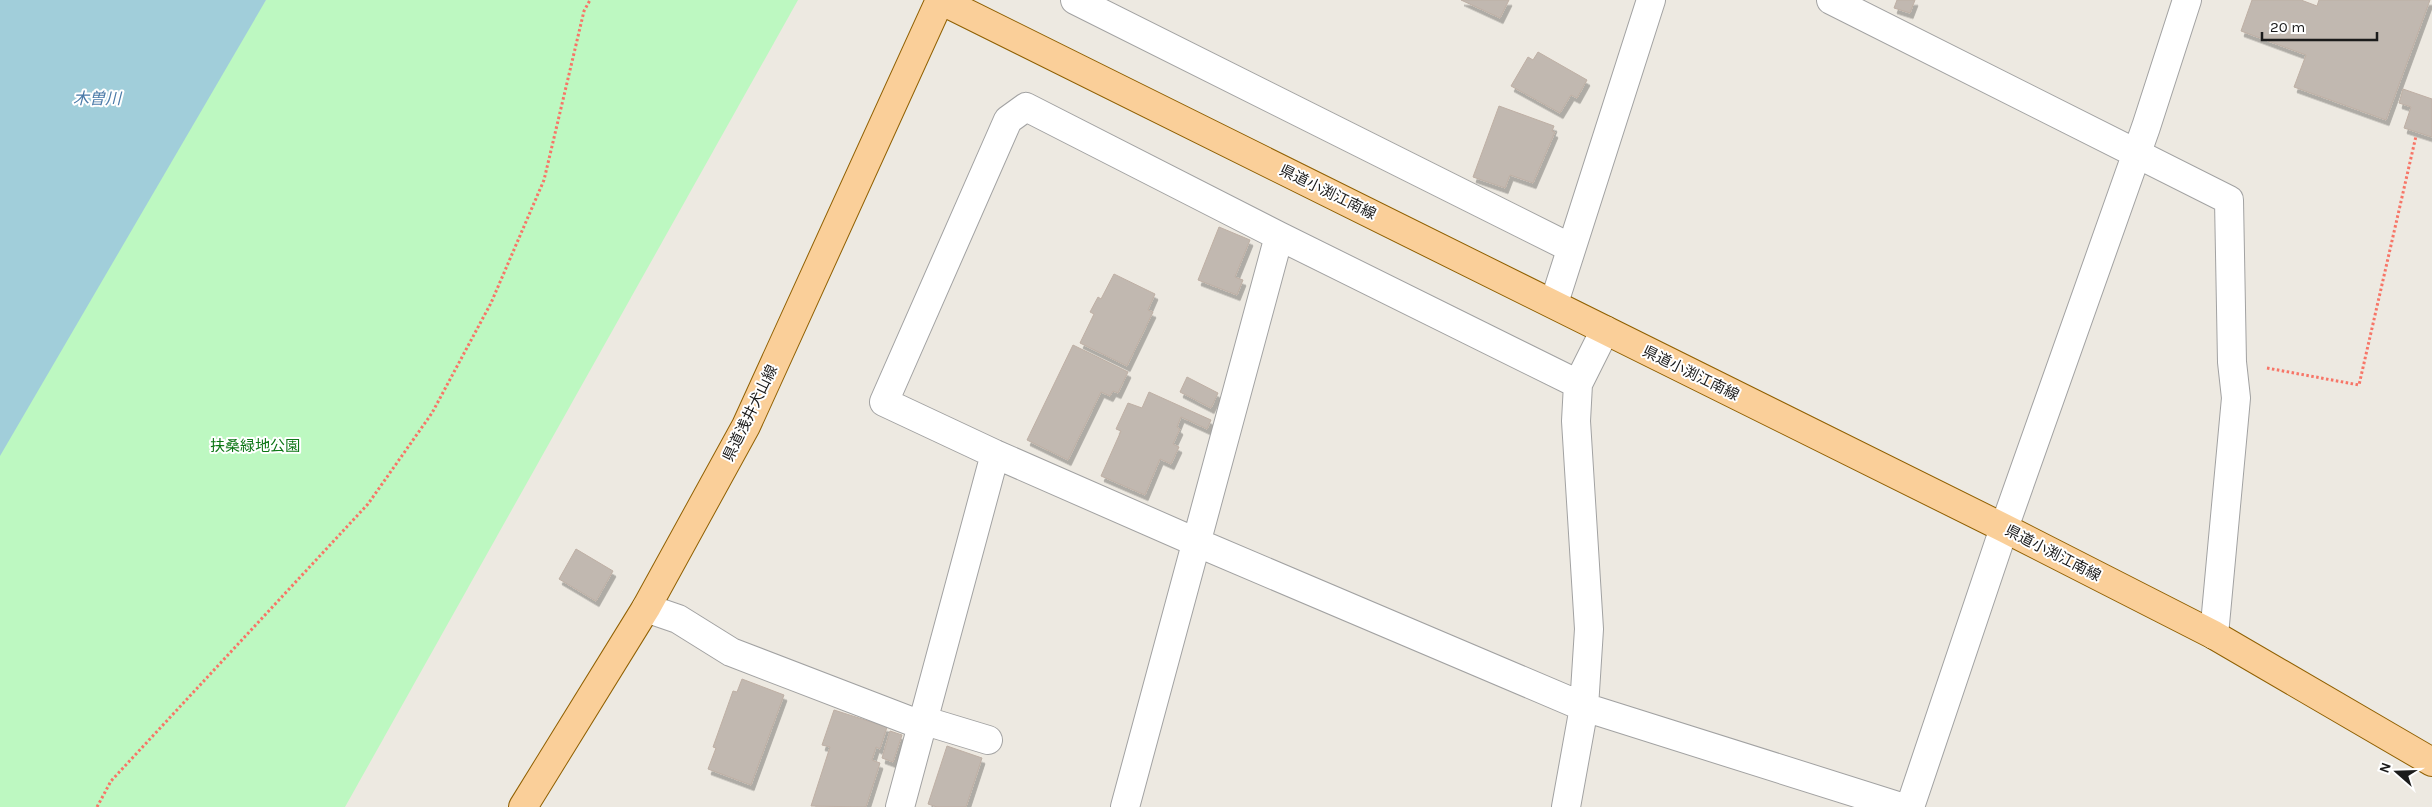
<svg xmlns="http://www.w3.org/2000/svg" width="2432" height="807" viewBox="0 0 2432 807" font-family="Karla,'Noto Sans JP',sans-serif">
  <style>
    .park { fill: #bdf8c1 }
    .water { fill: #a1ceda }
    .building { fill: #c1b8b0; stroke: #beafa4; filter: url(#shadow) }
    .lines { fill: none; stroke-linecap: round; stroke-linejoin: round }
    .minor-casing { stroke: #a2a2a2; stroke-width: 30 }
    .major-casing { stroke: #906002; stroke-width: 30 }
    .path { stroke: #f77567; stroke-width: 3; stroke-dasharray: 2.5 2.5; stroke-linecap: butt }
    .minor { stroke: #fff; stroke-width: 28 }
    .major { stroke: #facf99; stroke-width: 28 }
    .labels { text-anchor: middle; stroke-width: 4; stroke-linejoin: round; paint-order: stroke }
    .street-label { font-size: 15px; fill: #1b1b1b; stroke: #fff }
    .park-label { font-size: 15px; fill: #0d7615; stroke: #fff }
    .water-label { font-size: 16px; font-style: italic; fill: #4a7aa8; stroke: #fff }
  </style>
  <defs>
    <filter id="shadow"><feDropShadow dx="3" dy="5.5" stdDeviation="0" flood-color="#0004"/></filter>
  </defs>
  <rect width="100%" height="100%" fill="#ede9e1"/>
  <path class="park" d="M266,0H798L345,807H0V363Z"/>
  <path class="water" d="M0,0H266L0,456Z"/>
  <path class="building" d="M1461,0H1509L1500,18Z
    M1897,0H1915L1910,13L1894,8Z
    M2252,0H2301L2317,6L2319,0H2430L2386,120L2294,87L2306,55L2241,31Z
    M1538,52L1587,80L1577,98L1571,95L1560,113L1511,86L1528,57L1533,60Z
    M2403,89L2432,99V137L2404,128L2411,107L2399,103Z
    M1499,106L1554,126L1552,131L1555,132L1533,183L1510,175L1505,188L1473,177Z
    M1219,227L1250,240L1235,277L1243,280L1237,295L1198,280Z
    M1114,274L1155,294L1148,310L1153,312L1127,366L1080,343L1094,314L1090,312L1098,297L1101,299Z
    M1073,345L1128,372L1118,393L1113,391L1110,396L1101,392L1068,460L1027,440Z
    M1187,377L1218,393L1211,408L1180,392Z
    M1149,392L1211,420L1207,429L1181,417L1177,427L1180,429L1173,444L1179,447L1171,464L1160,459L1145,495L1101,476L1121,431L1116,429L1128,403L1142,408Z
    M576,549L613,571L596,601L559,579Z
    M742,679L784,695L751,785L708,769L716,748L713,747L733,691L737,692Z
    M834,710L887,727L880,749L876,747L872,760L880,763L866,807L811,806L830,747L822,745Z
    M890,731L902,735L893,762L882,758Z
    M947,746L982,758L966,807H937L928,804Z"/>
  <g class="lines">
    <g class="minor-casing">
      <path id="minor" d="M1075,0L1571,248
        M1831,0L2229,200L2232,362L2236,398L2214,635
        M1554,303L1651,0
        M1578,384L1279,236L1026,107L1008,120L884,402L995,454L1198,543L1584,707L1901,807
        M646,608L678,619L731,652L921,725
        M922,720L988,740
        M900,807L995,454
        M1125,807L1279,236
        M1566,807L1584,707L1589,629L1576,421L1578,384L1605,330
        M1910,807L2004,528L2146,127L2187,0"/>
    </g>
    <g class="major-casing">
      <path id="major" d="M940,0L2004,528L2214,635L2432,762
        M523,807L646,608L746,426L940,0"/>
    </g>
    <path class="path" d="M2267,368L2359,385L2416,136
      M97,807L111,781L368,504L432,413L491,303L544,180L584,11L590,0"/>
    <use href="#minor" class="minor"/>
    <use href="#major" class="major"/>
  </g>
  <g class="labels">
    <g class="street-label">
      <text transform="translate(1328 192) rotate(26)" y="5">県道小渕江南線</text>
      <text transform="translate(1691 373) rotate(26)" y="5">県道小渕江南線</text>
      <text transform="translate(750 413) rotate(-64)" y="5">県道浅井犬山線</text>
      <text transform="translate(2053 553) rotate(27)" y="5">県道小渕江南線</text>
    </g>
    <g class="park-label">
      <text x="255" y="451">扶桑緑地公園</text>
    </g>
    <g class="water-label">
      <text x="97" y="104">木曽川</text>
    </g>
  </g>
  <g transform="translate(2397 772) rotate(290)" stroke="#ffffff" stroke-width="4" paint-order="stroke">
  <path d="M0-4L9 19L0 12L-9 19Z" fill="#1b1b1b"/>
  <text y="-8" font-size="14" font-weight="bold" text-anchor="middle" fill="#1b1b1b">N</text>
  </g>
  <path d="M2262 32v8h115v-8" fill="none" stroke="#1b1b1b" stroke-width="2.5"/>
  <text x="2270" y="32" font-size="15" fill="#1b1b1b" stroke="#ffffff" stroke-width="4" paint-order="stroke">20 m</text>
</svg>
